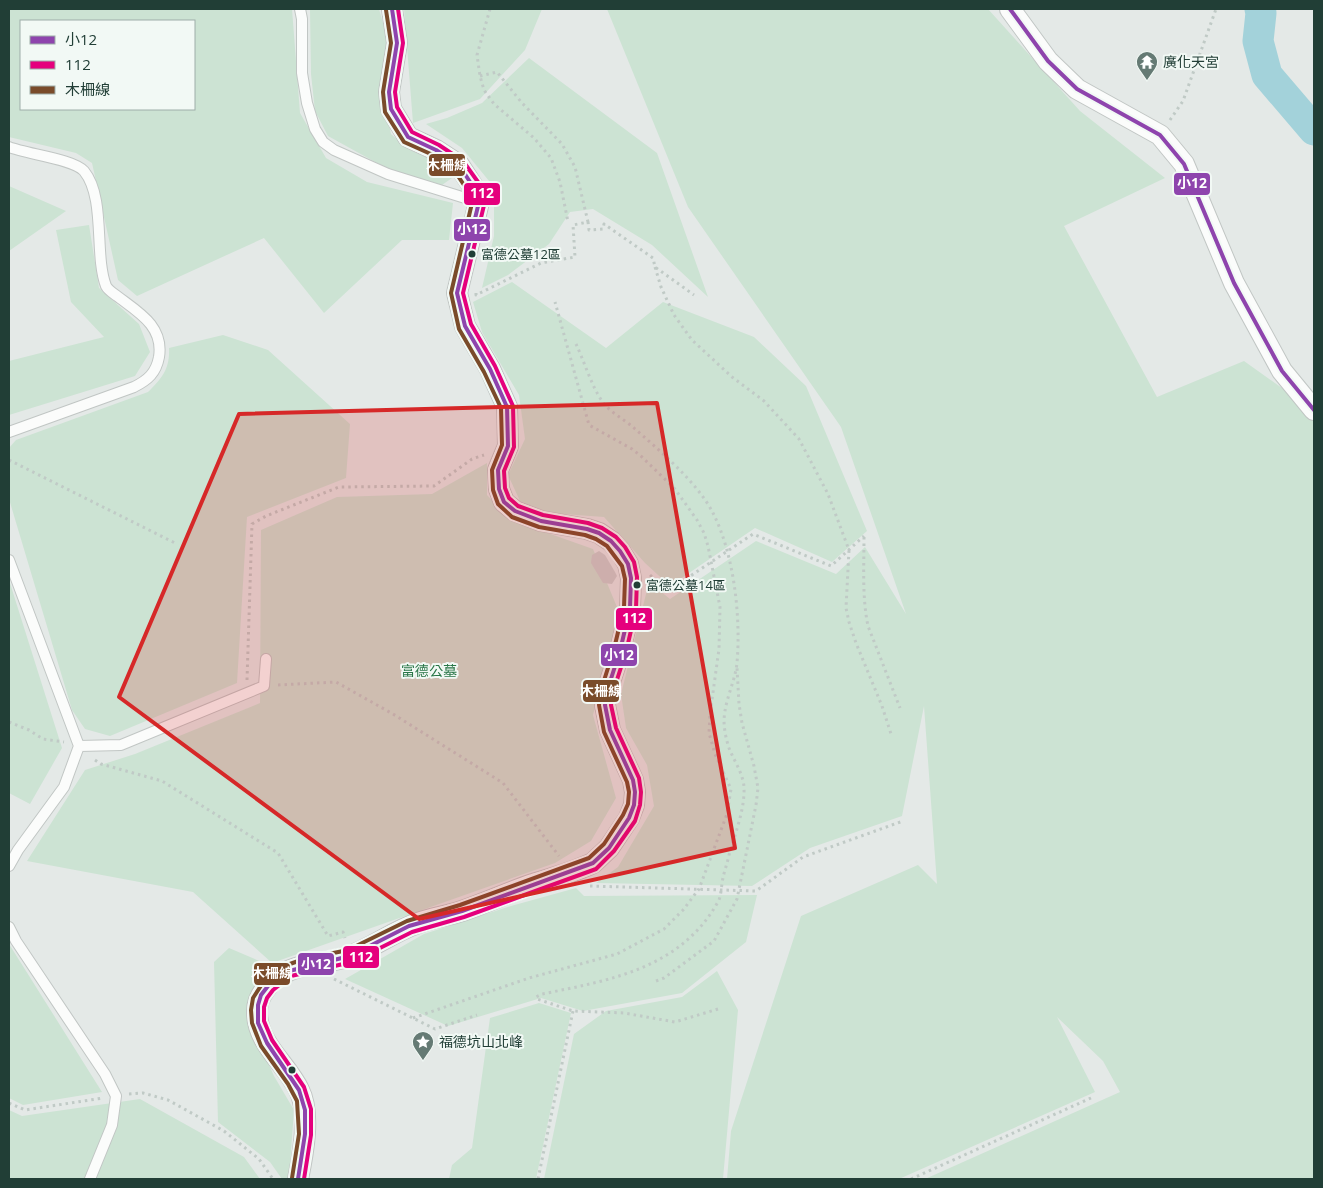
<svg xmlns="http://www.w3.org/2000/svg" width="1323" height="1188" viewBox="0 0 1323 1188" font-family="'Open Sans','Noto Sans TC',sans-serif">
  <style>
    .green { fill: #cce3d3; fill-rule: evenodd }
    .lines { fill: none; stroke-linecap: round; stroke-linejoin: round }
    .river { stroke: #a3d2da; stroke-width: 31 }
    .building { fill: #cbd0ce }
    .lane-casing { stroke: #c1c6c4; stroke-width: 12 }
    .street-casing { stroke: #c1c6c4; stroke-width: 22 }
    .path { stroke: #c0cac6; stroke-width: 3; stroke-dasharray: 2.5 4; stroke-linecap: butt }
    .lane { stroke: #fbfcfb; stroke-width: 10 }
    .street { stroke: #fbfcfb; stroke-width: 20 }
    .bus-1-casing { stroke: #f2f9f5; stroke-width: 8 }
    .bus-2-casing { stroke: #f2f9f5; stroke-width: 8 }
    .bus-3-casing { stroke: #f2f9f5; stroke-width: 8 }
    .bus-1 { stroke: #8e44ad; stroke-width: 4 }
    .bus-2 { stroke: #e5007d; stroke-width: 4 }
    .bus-3 { stroke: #7a4b2a; stroke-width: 4 }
    .marked { fill: #d62828; fill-opacity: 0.2; stroke: #d62828; stroke-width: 4; stroke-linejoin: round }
    .bus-dot { fill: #213e36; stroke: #f2f9f5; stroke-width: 2 }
    .labels { text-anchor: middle; stroke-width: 4; stroke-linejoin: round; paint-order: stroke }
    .bus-label { font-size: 13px; fill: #213e36; stroke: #f2f9f5; text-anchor: start }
    .poi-label { font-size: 14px; fill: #213e36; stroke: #f2f9f5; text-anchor: start }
    .park-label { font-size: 14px; fill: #297647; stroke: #f2f9f5 }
    .line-badge { stroke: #f2f9f5; stroke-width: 2 }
    .badge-label { font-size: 14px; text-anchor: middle; font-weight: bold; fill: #fff }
  </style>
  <rect width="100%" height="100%" fill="#e4e9e7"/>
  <path class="green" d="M9,9H292L300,113L326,158L367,182L453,203L449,240H402L324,313L264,238L137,296L118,280L92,163L76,153L9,137ZM21,21H194V109H21Z
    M310,9H379L388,40L381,84L391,134L408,149L436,161L452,178L442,185L386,168L328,136L315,111L311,74Z
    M404,9H542L525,50L480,99L413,123Z
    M607,9H988L1080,111L1165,178L1064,226L1157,397L1244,361L1314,411V1179H925L1120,1092L1103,1061L1057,1017L1095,1092L899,1179H727L731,1131L801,916L918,865L937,884L924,706L902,816L810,848L752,886L596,883L618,867L654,806L647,765L626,728L621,694L649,582L670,599L756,541L836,574L865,547L906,614L841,427L688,207Z
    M529,58L657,153L708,297L652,245L593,209L570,212L549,244L508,275L482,288L494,236V187L462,148L426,124L447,118L482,103Z
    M9,186L66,211L9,251Z
    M89,225L99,288L139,324L150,352L135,376L9,415V361L104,337L71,302L56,230Z
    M512,282L606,348L663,302L754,337L806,386L867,531L832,562L755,528L670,586L645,563L604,517L549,513L520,501L508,475L525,439L519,395L482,332L473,302Z
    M223,335L268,350L350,424L346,478L247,517L237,683L110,736L85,729L72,710L9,499V448L16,440L148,392C162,378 170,369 169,348Z
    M487,463V495L511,520L593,549L619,612L593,715L616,798L591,841L555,863L272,963L193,892L27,861L85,770L135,754L260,703L261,530L337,497L432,494Z
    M9,580L62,748L30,804L9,793Z
    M576,888L584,896L757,895L746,942L682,993L583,1011L541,998L448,1026L345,979L424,934L511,906Z
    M9,944L102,1092L23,1105L9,1098Z
    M229,948L269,965L252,1011L254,1032L274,1076L294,1110L289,1179H282L270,1162L218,1122L214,962Z
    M717,971L738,1010L723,1179H544L574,1034L606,1011L682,997Z
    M539,1003L571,1013L536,1179H449L452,1165L472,1148L490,1018Z
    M140,1099L244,1157L260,1179H9V1110L22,1116Z"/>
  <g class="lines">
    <path class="river" d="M1260,9L1261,13L1258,41L1267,75L1314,130"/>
  </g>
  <path class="building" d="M599,551L605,555L615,572L617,576L612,584L603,583L591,563L592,555Z"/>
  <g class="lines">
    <g class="lane-casing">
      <path id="lane" d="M300,9L302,19V73L307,103L315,129L323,142L334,150L388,174L478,202
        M9,147C26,154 74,159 84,171C106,198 94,255 106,286C108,290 113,293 117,296C138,312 164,326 159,357C156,373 148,380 134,387L9,432
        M9,560L79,746L64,787L18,850L9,866
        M79,746L121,745L264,686L266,659
        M9,927L16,941L105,1074L116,1096L112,1125L90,1179"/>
    </g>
    <g class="street-casing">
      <path id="street" d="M1010,9L1048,61L1077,89L1160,135L1184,164L1234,283L1282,371L1314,410
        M298,1179C303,1155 311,1113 299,1090C287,1064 256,1043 257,1011C257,996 269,982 281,975C301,962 328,964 350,956C374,947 394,931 418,923C432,918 447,916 462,911C486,903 509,892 533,884C553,878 574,872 593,863L609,848L629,818L634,805L635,792L633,780L610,730L605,705L607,691L620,651L630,608L631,578L628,564L620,551L611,541L599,533L587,529L541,521L515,511L504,502L499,489L498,470L508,446L507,407L490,369L465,326L457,293L479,202L472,185L459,165L436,150L408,137L391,109L389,92L397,43L392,9"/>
    </g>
    <path class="path" d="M490,9L477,55L480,76L484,90L494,104L534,138L551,158L560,182L568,222
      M480,76L497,72L522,103L562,144L575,167L588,222
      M1170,120L1183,101L1216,9
      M655,267L661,287L674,315L692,340L732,377L764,401L799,439L828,494L849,550L846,608L849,622L856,643L882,706L892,737
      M476,293V295L541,263L575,257L573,225L588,222L589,230L603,229L604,224L653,258L655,267L694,295
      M576,344C584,361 592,387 602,401C609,412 624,419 634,428C660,451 697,482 713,513C734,554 741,617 737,663C735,682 725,699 724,720C724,729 726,739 729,748C734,761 743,773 744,787C745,809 735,834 729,855C727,865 723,874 722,884C721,889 721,895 719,900C682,968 612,980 542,994L536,997L537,999L573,1011L624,1013L675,1022L718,1009
      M9,460L177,544
      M864,537C864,567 862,597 868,626L900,708
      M650,575L668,591L753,534L831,566L864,536
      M247,680L252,524L266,516L339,487L434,486L472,459L484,455
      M278,685L336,682L393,714L503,783L559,856
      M9,722L29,730L43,739L64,742
      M95,760L101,764L162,781L278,853L328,936L343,932L345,938
      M590,886L756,891L803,857L903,821
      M334,979L435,1029L477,1015
      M656,981L664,978L714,941L737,899L756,805L758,788L754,766L742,723L739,704L737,668
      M413,1018L529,978L617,954L664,929L683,910L699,889L727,814L731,789L715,754L709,733L710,714L719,649L720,607L708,546L704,533L697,520L675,489L642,457L632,449L589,425L555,302
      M129,1094L143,1093L168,1100L224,1131L259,1159L273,1179
      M9,1103L25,1110L103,1098
      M538,1179L573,1011
      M911,1179L1091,1098"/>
    <use href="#lane" class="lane"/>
    <use href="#street" class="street"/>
    <g class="bus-1-casing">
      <path id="bus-1" d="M1010,9L1048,61L1077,89L1160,135L1184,164L1234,283L1282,371L1314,410
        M298,1179L305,1134V1110L299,1090L267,1043L258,1023V1005L261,995L268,986L277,978L289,971L350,956L409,926L462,911L593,863L609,848L629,818L634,805L635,792L633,780L610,730L605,705L607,691L620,651L630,608L631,578L628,564L620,551L611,541L599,533L587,529L541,521L515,511L504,502L499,489L498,470L508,446L507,407L490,369L465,326L457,293L479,202L472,185L459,165L436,150L408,137L391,109L389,92L397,43L392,9"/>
    </g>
    <g class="bus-2-casing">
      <path id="bus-2" d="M304,1179L311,1135V1109L304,1087L272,1040L264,1021V1007L267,998L273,990L291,976L352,962L412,932L464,917L596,869L614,851L635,821L640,805L641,792L639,778L616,728L611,705L613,692L626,652L636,609L637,577L634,562L625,547L616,537L602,528L588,523L543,515L518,506L509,498L505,488L504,471L514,447L513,406L495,366L471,324L463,293L485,201L478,182L463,161L439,145L412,132L397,107L395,92L403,43L398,9"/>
    </g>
    <g class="bus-3-casing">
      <path id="bus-3" d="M292,1178L299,1134L297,1101L288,1084L261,1046L252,1023L251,1010L253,998L264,981L273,973L287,965L304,959L348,950L407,921L460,905L589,858L604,844L623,815L628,804L629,792L627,782L604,732L599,705L601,690L614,649L624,607L625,579L622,566L607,546L596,539L585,535L539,527L512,517L498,504L493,490L492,470L502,445L501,408L484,372L459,329L451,293L472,203L466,188L454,170L433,155L404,142L385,112L383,92L391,43L386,10"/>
    </g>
    <use href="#bus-1" class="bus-1"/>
    <use href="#bus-2" class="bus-2"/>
    <use href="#bus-3" class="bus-3"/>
  </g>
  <path class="marked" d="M657,403L735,848L419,919L119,697L239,414Z"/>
  <defs>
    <g id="temple-pin" transform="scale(1.125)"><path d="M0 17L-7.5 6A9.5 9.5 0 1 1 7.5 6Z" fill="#657a74" stroke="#f2f9f5"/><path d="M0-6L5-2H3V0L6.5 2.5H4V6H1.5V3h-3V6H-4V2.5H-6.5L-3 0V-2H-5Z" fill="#fff"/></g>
    <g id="sight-pin" transform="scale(1.125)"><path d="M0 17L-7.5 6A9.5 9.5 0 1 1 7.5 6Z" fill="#657a74" stroke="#f2f9f5"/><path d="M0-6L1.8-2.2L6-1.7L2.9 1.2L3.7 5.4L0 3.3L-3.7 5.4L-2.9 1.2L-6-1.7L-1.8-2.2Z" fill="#fff"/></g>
  </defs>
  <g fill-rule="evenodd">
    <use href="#temple-pin" x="1147" y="62"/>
    <use href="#sight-pin" x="423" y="1042"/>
  </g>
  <g class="bus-dot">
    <circle cx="472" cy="254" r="4.5"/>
    <circle cx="637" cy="585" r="4.5"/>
    <circle cx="292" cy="1070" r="4.5"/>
  </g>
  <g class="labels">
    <g class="bus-label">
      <text x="481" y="259">富德公墓12區</text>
      <text x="646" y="590">富德公墓14區</text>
    </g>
    <g class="poi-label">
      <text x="1163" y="67">廣化天宮</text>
      <text x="439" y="1047">福德坑山北峰</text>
    </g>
    <g class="park-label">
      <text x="429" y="676">富德公墓</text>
    </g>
  </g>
  <g class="line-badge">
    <rect x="428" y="153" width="38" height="24" rx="5" fill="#7a4b2a"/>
    <rect x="1173" y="172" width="38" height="24" rx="5" fill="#8e44ad"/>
    <rect x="463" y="182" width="38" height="24" rx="5" fill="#e5007d"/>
    <rect x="453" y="218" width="38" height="24" rx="5" fill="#8e44ad"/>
    <rect x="615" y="607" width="38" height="24" rx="5" fill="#e5007d"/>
    <rect x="600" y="643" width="38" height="24" rx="5" fill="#8e44ad"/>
    <rect x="582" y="679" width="38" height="24" rx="5" fill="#7a4b2a"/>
    <rect x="342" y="945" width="38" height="24" rx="5" fill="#e5007d"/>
    <rect x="297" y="952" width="38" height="24" rx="5" fill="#8e44ad"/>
    <rect x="253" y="962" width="38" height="24" rx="5" fill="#7a4b2a"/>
  </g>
  <g class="badge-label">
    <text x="447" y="170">木柵線</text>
    <text x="1192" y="188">小12</text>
    <text x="482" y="198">112</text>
    <text x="472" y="234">小12</text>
    <text x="634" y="623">112</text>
    <text x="619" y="660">小12</text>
    <text x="601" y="696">木柵線</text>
    <text x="361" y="962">112</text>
    <text x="316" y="969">小12</text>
    <text x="272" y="978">木柵線</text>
  </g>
  <rect width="1323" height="1188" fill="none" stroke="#213e36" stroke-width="20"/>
  <rect x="20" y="20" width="175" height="90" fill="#f2f9f5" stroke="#9eaea9"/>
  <rect x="30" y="36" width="25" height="8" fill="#8e44ad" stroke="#9eaea9"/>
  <text x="65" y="45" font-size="15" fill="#213e36">小12</text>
  <rect x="30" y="61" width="25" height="8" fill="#e5007d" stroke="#9eaea9"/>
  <text x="65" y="70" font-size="15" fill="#213e36">112</text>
  <rect x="30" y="86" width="25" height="8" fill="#7a4b2a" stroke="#9eaea9"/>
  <text x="65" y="95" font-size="15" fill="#213e36">木柵線</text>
</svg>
